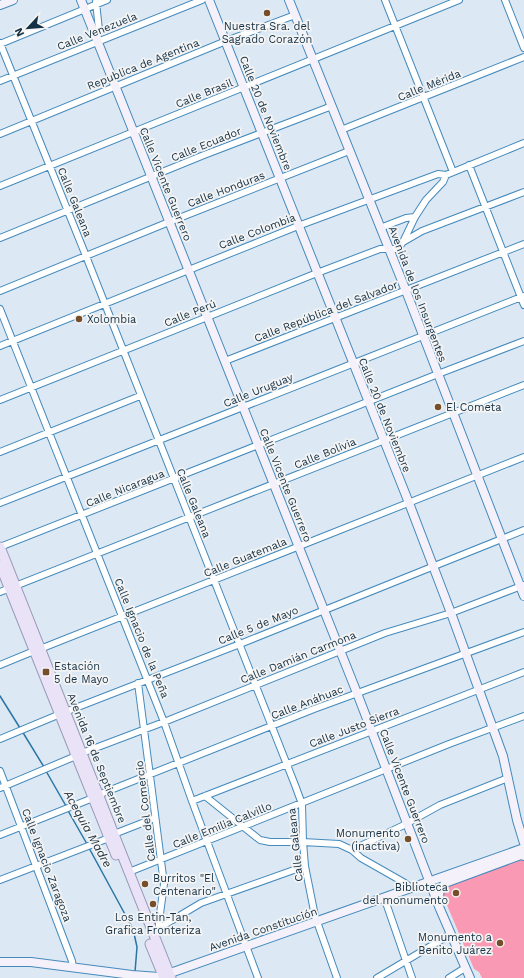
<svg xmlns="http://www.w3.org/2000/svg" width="524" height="978" viewBox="0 0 524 978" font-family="'Work Sans',sans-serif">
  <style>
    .green { fill: #f999b3 }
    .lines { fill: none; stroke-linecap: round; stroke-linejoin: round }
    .stream { stroke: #2a75a6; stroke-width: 1.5 }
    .street-casing { stroke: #458abc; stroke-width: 8 }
    .secondary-casing { stroke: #458abc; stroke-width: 10 }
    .primary-casing { stroke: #9698b6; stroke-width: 11 }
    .street { stroke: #fff; stroke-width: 6 }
    .secondary { stroke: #f4f1fb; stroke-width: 8 }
    .primary { stroke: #eae3f8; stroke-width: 9 }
    .poi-dot { fill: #754f2b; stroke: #f4f4f4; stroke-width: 1.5 }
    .labels { text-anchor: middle; stroke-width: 3.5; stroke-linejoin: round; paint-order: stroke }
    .poi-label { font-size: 11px; fill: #133045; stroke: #f4f4f4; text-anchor: start }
    .street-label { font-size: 11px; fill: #133045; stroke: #f4f4f4 }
    .water-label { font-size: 12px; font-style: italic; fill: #1b2f3e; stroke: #f4f4f4 }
  </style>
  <rect width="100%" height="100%" fill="#dce9f4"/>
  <path class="green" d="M524,859V978H482L479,972L474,969L444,898L443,892L449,884L519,860Z"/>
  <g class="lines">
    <path class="stream" d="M0,696L20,728
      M22,731L44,767
      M46,771L66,806
      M67,809L87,844
      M89,848L133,929L137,947L135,972"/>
    <g class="street-casing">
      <path id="street" d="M385,0L453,172
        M505,0L524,48
        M96,2L99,30L97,39
        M0,43L86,256L295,785L302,804L303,842L305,866L315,916L337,978
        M0,44L107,0
        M0,81L202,0
        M341,130L524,57
        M0,134L226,41L295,15
        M469,165L524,305
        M0,186L459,0
        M380,228L406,218L415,217
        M0,238L204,155L332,106
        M403,242L422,231L524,192
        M0,291L169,222L349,151
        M0,309L164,722L192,801L258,978
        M0,346L298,226L438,174L446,175L524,143
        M225,361L524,244
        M0,400L317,273L380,249H395L399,247L403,242L415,217L426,200L443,182L446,175
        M0,452L140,396
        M0,503L524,296
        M0,547L438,374L524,341
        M0,592L524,385
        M40,649L524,457
        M0,665L34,651
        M138,683L164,884L159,921V928L152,932
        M0,739L65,712L240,644L524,530
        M82,753L164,722L385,633L451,613L524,585
        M0,771L72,961L73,968
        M0,788L76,756
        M98,795L314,709L524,632
        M205,796L260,840L270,842H303L339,844L352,850L361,858L405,883L411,888
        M192,801L524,672
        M114,834L155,818
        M0,835L93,798
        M352,850L402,826L440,805L508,778
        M129,872L449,744L524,716
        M0,880L109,838
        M384,897L412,978
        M159,928L201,903L305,866
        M377,978L451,934
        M449,978L465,968"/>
    </g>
    <g class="secondary-casing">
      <path id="secondary" d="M81,0L357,693L440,909L470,978
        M209,0L409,503L451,613L503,756L517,820L524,843
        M289,0L406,291L524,596
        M0,5L13,0
        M440,902L439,893L445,883L521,855L524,856
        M0,962H31L132,975L159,977L524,848"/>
    </g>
    <g class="primary-casing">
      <path id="primary" d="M0,547L171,978
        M0,565L116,855
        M150,944L164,978"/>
    </g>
    <use href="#street" class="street"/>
    <use href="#secondary" class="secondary"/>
    <use href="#primary" class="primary"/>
  </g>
  <g class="poi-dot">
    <circle cx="267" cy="13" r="4"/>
    <circle cx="79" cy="319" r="4"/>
    <circle cx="438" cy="407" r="4"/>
    <rect x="42" y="668" width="8" height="8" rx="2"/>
    <circle cx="408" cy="839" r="4"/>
    <circle cx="145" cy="884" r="4"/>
    <circle cx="456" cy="893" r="4"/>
    <circle cx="153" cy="904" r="4"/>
    <circle cx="500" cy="943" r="4"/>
  </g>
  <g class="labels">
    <g class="poi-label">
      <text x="267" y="30" text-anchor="middle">Nuestra Sra. del<tspan x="267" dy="13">Sagrado Corazón</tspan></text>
      <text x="87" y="323">Xolombia</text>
      <text x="446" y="411">El Cometa</text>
      <text x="54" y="670">Estación<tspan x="54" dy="13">5 de Mayo</tspan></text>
      <text x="400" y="837" text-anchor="end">Monumento<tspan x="400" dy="13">(inactiva)</tspan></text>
      <text x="153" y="882">Burritos "El<tspan x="153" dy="13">Centenario"</tspan></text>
      <text x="448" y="891" text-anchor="end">Biblioteca<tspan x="448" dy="13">del monumento</tspan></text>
      <text x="153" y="921" text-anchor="middle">Los Entin-Tan,<tspan x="153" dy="13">Grafica Fronteriza</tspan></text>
      <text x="492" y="941" text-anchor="end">Monumento a<tspan x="492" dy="13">Benito Juárez</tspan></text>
    </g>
    <g class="street-label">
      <text transform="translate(97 31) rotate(-22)" y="4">Calle Venezuela</text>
      <text transform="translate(143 64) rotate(-22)" y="4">Republica de Agentina</text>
      <text transform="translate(429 85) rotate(-22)" y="4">Calle Mérida</text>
      <text transform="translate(204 93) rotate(-22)" y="4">Calle Brasil</text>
      <text transform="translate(266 113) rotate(68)" y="4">Calle 20 de Noviembre</text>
      <text transform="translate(206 144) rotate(-22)" y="4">Calle Ecuador</text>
      <text transform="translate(166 184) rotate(68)" y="4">Calle Vicente Guerrero</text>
      <text transform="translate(226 189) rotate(-21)" y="4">Calle Honduras</text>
      <text transform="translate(75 202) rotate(68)" y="4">Calle Galeana</text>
      <text transform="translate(257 231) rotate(-21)" y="4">Calle Colombia</text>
      <text transform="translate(418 294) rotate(69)" y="4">Avenida de los Insurgentes</text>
      <text transform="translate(326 311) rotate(-21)" y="4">Calle República del Salvador</text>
      <text transform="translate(190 313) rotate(-22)" y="4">Calle Perú</text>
      <text transform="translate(258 390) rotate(-22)" y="4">Calle Uruguay</text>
      <text transform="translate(385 415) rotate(68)" y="4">Calle 20 de Noviembre</text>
      <text transform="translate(325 453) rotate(-22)" y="4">Calle Bolivia</text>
      <text transform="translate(286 485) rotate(68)" y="4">Calle Vicente Guerrero</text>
      <text transform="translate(125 488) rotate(-22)" y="4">Calle Nicaragua</text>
      <text transform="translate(194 503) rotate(68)" y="4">Calle Galeana</text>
      <text transform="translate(245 557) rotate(-22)" y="4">Calle Guatemala</text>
      <text transform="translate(258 625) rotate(-22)" y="4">Calle 5 de Mayo</text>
      <text transform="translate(142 638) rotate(68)" y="4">Calle Ignacio de la Peña</text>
      <text transform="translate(298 657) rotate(-22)" y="4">Calle Damián Carmona</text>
      <text transform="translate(307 702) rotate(-21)" y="4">Calle Anáhuac</text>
      <text transform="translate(354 727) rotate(-21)" y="4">Calle Justo Sierra</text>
      <text transform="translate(97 758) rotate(68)" y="4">Avenida 16 de Septiembre</text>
      <text transform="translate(405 786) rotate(69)" y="4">Calle Vicente Guerrero</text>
      <text transform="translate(145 811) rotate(-97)" y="4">Calle del Comercio</text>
      <text transform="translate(222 825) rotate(-22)" y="4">Calle Emilia Calvillo</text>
      <text transform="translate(295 845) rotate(-96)" y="4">Calle Galeana</text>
      <text transform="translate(47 865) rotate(69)" y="4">Calle Ignacio Zaragoza</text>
      <text transform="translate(263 929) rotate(-19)" y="4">Avenida Constitución</text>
    </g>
    <g class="water-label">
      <text transform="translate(88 829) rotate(61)" y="4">Acequia Madre</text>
    </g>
  </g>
  <g transform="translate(28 28) rotate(244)" stroke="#f4f4f4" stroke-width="3" paint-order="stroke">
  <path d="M0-3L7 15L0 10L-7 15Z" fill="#133045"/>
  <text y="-6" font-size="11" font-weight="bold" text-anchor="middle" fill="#133045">N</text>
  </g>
</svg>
